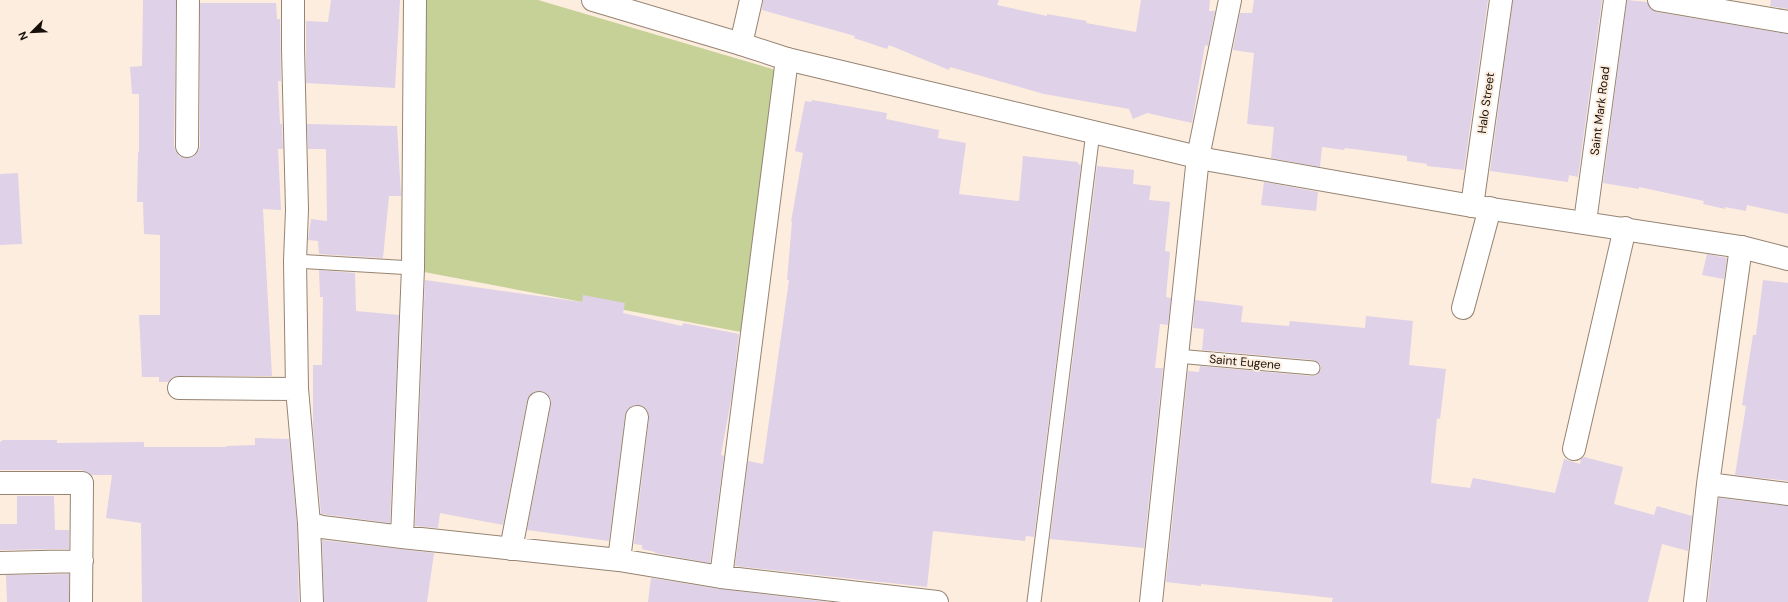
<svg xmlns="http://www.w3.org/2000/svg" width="1788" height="602" viewBox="0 0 1788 602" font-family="'DM Sans',sans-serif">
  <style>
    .green { fill: #c6d197 }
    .building { fill: #dfd1e7 }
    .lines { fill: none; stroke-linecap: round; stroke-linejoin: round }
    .service-casing { stroke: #968473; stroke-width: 15 }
    .minor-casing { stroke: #968473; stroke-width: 24 }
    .tertiary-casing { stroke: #968473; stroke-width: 24 }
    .service { stroke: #fff; stroke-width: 13 }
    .minor { stroke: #fff; stroke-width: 22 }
    .tertiary { stroke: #fff; stroke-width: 22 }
    .labels { text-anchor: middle; stroke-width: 4; stroke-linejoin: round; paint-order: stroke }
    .street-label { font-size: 12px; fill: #17100a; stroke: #fdedde }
  </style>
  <rect width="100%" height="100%" fill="#fdedde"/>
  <path class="green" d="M408,0H538L776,70L741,332L408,269Z"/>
  <path class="building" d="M143,0H176L174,146L176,152L180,157L187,158L193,157L198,152L200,146V3H276L277,19H280L281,81H278L280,124H282L283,149H278L281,210L263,209L272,376H179L173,377L168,382H159V377H142L139,315H160V235L144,234L143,202H137L138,152H139V94H132L130,67L142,66Z
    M331,0H400L395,88L306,83V21L328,22Z
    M763,0H999L997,5L1047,16V14L1087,21L1086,23L1136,32L1141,0H1210L1209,11H1215L1208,46L1205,45L1192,123L1147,113L1133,119L1129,109L1044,94L950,67L949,70L889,45L887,49L854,38L855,36L762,10Z
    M1254,0H1488L1464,170L1427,166V164L1407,161V156L1345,148L1344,150L1322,147L1320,167L1271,158L1274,127L1247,124L1254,53L1233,50L1240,13H1252Z
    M1513,0H1602L1578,177L1569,175L1568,182L1490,171Z
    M1627,0L1647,2L1651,9L1657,12L1788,34V214L1747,205L1746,211L1725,207V209L1703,204L1704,201L1639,187V189L1603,183Z
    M1771,0H1788V9L1770,6Z
    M812,100L887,113L886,119L939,130L938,138L966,143L959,194L1019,201L1023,156L1078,162V164L1081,165L1034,537L1026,536L1025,541L933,531L927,587L735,566L748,461L763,464L789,280H787L792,222H791L803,153L795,151L805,101L811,102Z
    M307,124L397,126L401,196H389L383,258L319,254L318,241L308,240L311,219L327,221L326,149H308Z
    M1097,166L1134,170L1133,184L1151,186L1149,200L1170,202L1165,251L1170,252L1166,297L1171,298L1168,325L1160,324L1155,368H1163L1144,548L1050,539Z
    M18,173L22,244L0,245V174Z
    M1264,182L1318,192L1316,211L1261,205Z
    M1707,254L1727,258L1724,279L1702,275Z
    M319,270L355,273L356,311L399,315L390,523L321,514L313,427V365H322L323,297H320Z
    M425,280L582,302L583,295L625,303L623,313L682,326L683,323L739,334L732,394L721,455L724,456L710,563L655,553V552L642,549V545L634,544L649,419L648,412L644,407L639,405L632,406L627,410L625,415L609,541L527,530L551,405V399L547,394L541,391H535L530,395L527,401L503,525L440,513L438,528L415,526Z
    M1763,280L1788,283V481L1735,475L1746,406L1742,405L1753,335H1756Z
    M1195,300L1243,306L1241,322L1289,326L1290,321L1365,328L1366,316L1413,321L1409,365L1446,369L1440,419L1437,418L1431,483L1470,488L1473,478L1555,493L1564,459L1580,464L1581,459L1584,457L1623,467L1614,504L1654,515L1657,506L1692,516L1688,551L1662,544L1648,602H1332L1333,598L1201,584V586L1166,582L1188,371L1199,372L1200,366L1312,376L1317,375L1321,369L1320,364L1314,360L1202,350L1204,329L1193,328Z
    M255,438L289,439L297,524L299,602H142L141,523L106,518L112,475H91L82,470H0V442L3,440H57V443L144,442V447H226V446L255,445Z
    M17,496H54L55,530H69V549L0,550V524H17Z
    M1719,498L1788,506V602H1708Z
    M322,540L434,553L427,602H324Z
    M69,574V602H7L6,575Z
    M651,578L720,589L828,602H648Z"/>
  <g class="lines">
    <g class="service-casing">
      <path id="service" d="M295,261L413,268
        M1177,356L1313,368
        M1034,602L1093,132"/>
    </g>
    <g class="minor-casing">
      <path id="minor" d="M293,0V49L297,210L295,261L297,389L309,523L322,527L402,537L619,560L721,577L937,602
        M1659,0L1788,22
        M741,44L751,0
        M187,146L188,0
        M1472,206L1501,0
        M1585,222L1615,0
        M1463,308L1490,208
        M179,388L297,389
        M1574,449L1625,228
        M0,483H82L81,602
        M1708,484L1788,494
        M309,523L312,602
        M402,537L413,268L415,0
        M511,549L539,403
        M619,560L637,417
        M0,563L82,561
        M721,577L787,59
        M1151,602L1198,157L1230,0
        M1695,602L1708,484L1741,247"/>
    </g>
    <g class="tertiary-casing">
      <path id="tertiary" d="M593,0L741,44L787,59L1210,160L1472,206L1741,247L1788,259"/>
    </g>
    <use href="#service" class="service"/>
    <use href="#minor" class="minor"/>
    <use href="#tertiary" class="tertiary"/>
  </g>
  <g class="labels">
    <g class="street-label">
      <text transform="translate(1486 103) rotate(-82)" y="4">Halo Street</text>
      <text transform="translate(1600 111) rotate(-83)" y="4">Saint Mark Road</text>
      <text transform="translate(1245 362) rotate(5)" y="4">Saint Eugene</text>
    </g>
  </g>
  <g transform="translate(32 32) rotate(246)" stroke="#fdedde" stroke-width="3" paint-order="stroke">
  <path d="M0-3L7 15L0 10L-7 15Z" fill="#17100a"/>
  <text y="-6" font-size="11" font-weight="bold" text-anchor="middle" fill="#17100a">N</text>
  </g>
</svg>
